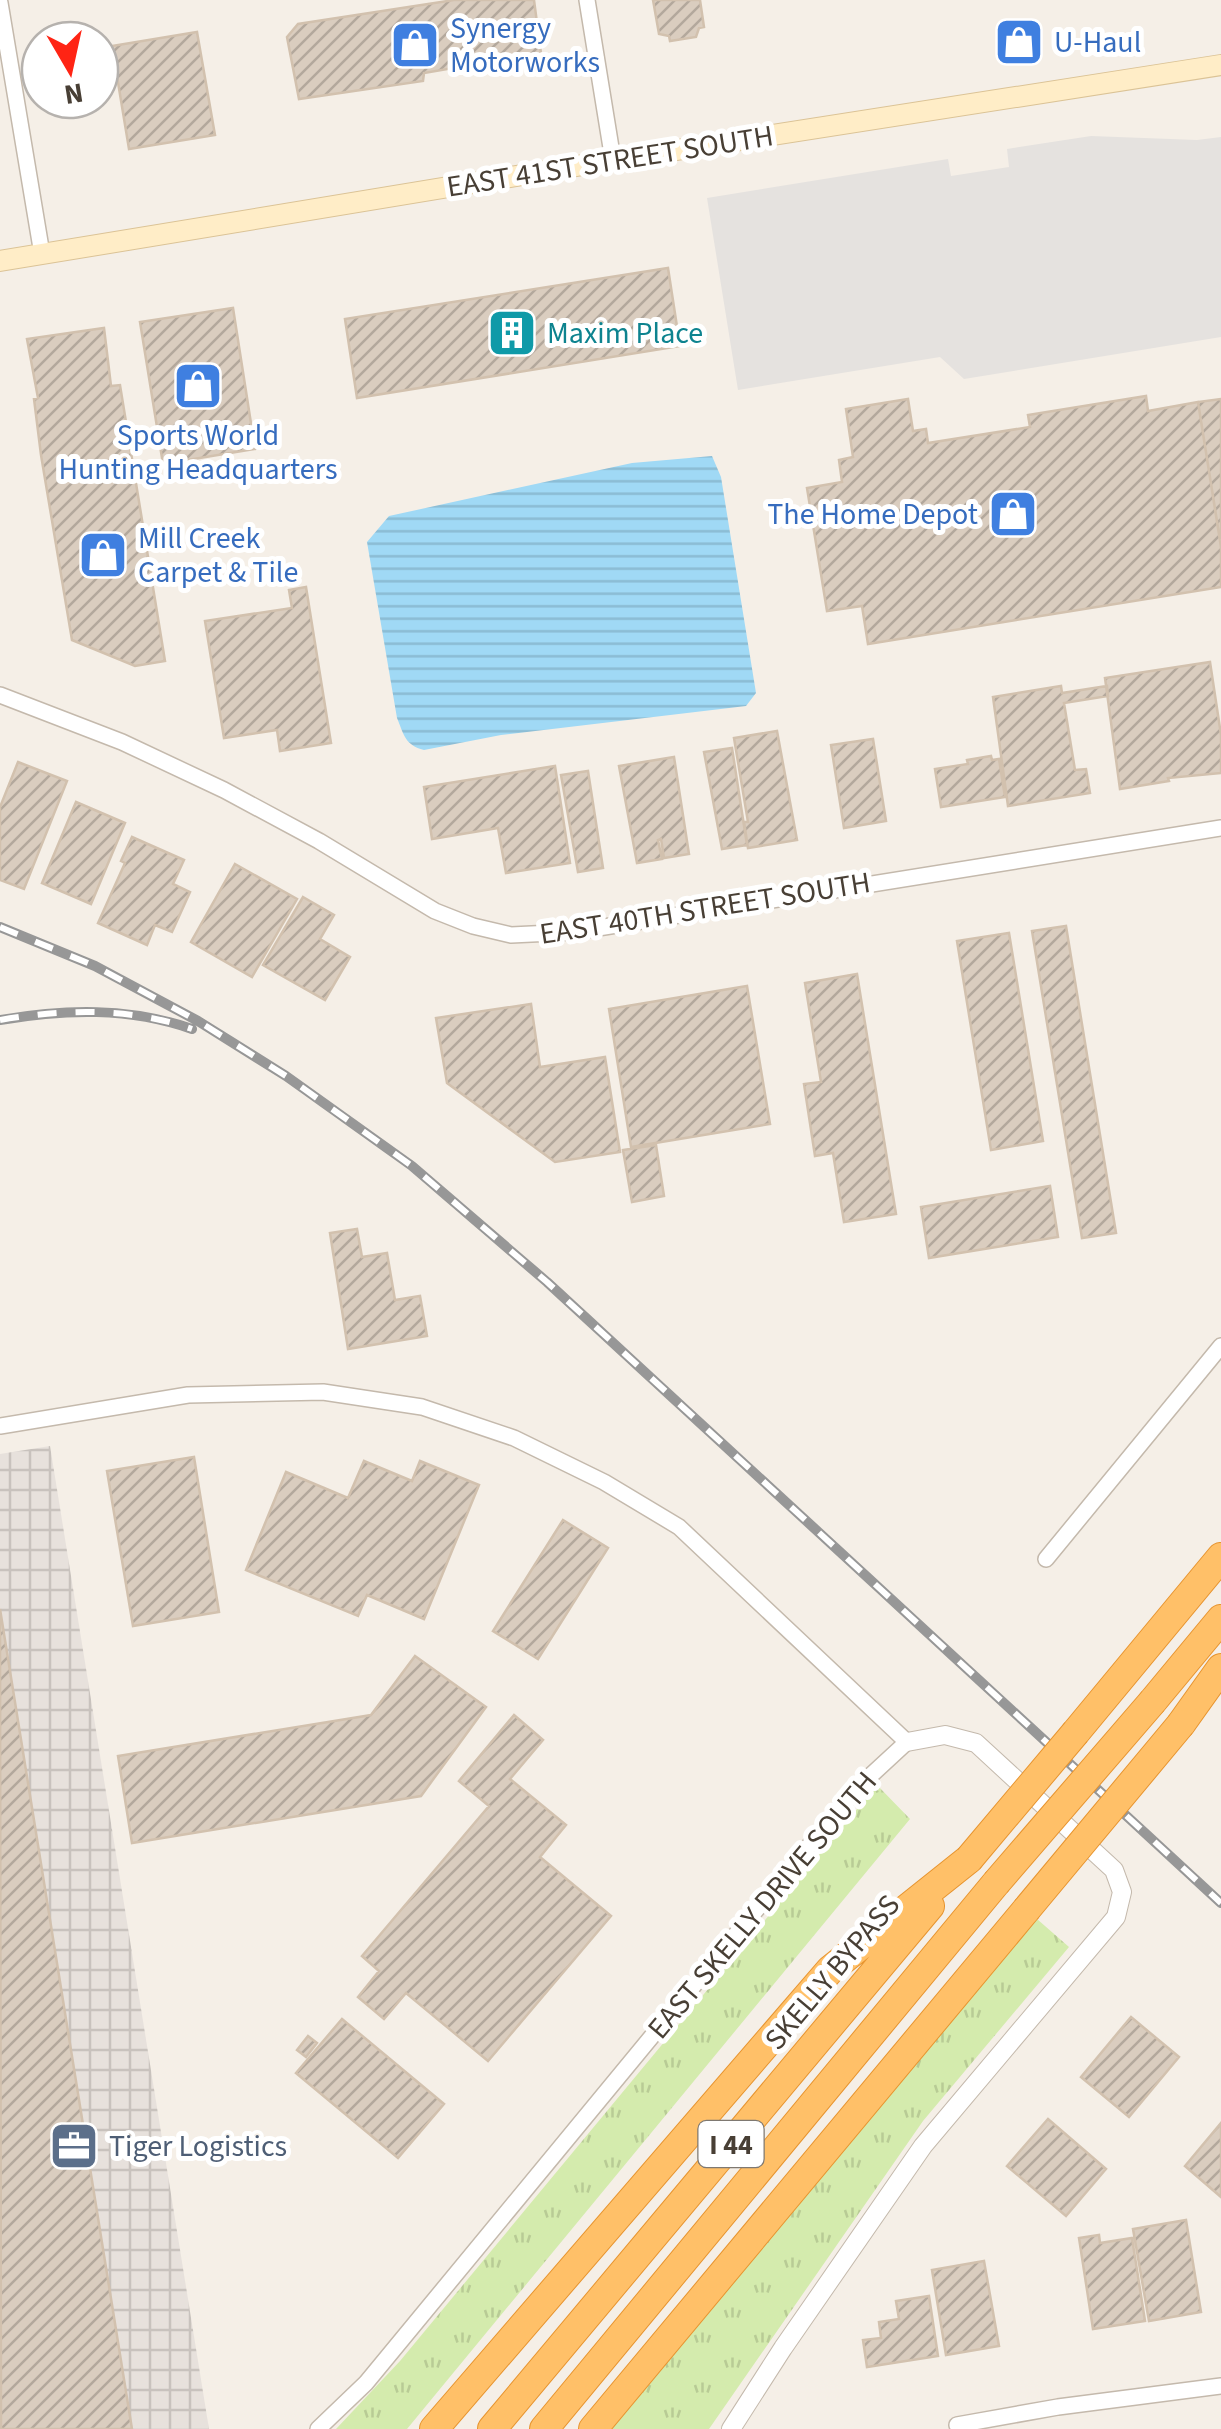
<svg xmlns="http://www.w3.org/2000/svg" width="1221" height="2429" viewBox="0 0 1221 2429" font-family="'Source Sans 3',sans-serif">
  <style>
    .industrial { fill: url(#industrial-grid) }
    .grass { fill: url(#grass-tufts) }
    .parking { fill: #e5e2df }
    .water { fill: url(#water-rules) }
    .building { fill: url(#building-hatch); stroke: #d2c1ae; stroke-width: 2.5 }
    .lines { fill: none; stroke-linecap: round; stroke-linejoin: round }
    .minor-casing { stroke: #c4b9ac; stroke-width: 18 }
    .tertiary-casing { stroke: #c4b9ac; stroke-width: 20 }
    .secondary-casing { stroke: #dbc396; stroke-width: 22 }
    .motorway-casing { stroke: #e7942f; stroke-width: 30 }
    .minor { stroke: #fff; stroke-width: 15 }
    .tertiary { stroke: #fff; stroke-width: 18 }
    .secondary { stroke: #ffedc7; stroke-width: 20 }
    .motorway { stroke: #ffc068; stroke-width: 28 }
    .rail-casing { stroke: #979797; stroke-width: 10 }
    .rail { stroke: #fff; stroke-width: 6; stroke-dasharray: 19; stroke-linecap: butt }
    .motorway-bridge-casing { stroke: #e7942f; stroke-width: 30; stroke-linecap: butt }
    .motorway-bridge { stroke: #ffc068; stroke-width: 28 }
    .labels { text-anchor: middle; stroke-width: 10; stroke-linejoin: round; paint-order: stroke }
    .shield { fill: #fff; stroke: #7f7972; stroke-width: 2.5 }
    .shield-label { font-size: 28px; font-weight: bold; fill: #483f35 }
    .shop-label { font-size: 30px; fill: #366cbe; stroke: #fff; text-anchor: start }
    .street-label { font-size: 30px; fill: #483f35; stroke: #fff }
    .culture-label { font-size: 30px; fill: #0d838f; stroke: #fff; text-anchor: start }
    .service-label { font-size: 30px; fill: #4e5e75; stroke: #fff; text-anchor: start }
  </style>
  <defs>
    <pattern id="industrial-grid" width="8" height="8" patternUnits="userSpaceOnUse" patternTransform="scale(2.5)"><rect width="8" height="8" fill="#e7e1dc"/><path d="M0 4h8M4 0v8" fill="none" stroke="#c8c2bd"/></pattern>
    <pattern id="grass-tufts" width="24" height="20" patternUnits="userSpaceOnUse" patternTransform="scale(2.5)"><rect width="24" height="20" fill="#d4ebad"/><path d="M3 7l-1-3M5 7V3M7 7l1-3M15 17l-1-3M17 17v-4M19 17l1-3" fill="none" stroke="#b8cb95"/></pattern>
    <pattern id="water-rules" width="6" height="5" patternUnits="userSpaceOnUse" patternTransform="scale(2.5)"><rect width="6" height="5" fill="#a0d9f5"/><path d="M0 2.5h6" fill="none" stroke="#8bbbd3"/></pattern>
    <pattern id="building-hatch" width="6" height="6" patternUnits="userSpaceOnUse" patternTransform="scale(2.5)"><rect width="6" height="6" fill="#dacdbf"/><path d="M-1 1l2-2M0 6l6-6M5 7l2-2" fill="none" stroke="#b3a89c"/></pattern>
  </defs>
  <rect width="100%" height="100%" fill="#f5efe7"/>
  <path class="industrial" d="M50,1446L209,2429H0V1454Z"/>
  <path class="grass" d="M877,1785L910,1819L407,2429H336L400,2361Z
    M1037,1919L1069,1947L923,2121L709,2429H612Z"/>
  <path class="parking" d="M1091,136L1197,140L1221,137V337L964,379L940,357L738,390L707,198L948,159L951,176L1009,167L1007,149Z"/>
  <path class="water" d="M712,456L721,477L756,693L746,706L501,735L424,750C405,745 404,735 397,718L367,542L389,516L632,463Z"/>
  <path class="building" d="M454,0H534L541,53L424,73L423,81L299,99L287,37L298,24Z
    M653,0H700L704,27L699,28L696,37L670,41L669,36L659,34Z
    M197,32L215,135L129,149L112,46Z
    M668,268L680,346L357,398L345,319Z
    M233,308L255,449L163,464L140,322Z
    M104,328L111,386L120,385L165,661L135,666L72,640L41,455L34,399L38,398L27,339Z
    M1146,396L1148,411L1198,402L1221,547V587L868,644L862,606L827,611L807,488L842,482L839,460L853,457L846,409L908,399L913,431L926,429L928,443L1030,427L1028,415Z
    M1221,399V539L1220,540L1198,402Z
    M306,587L331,743L280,751L277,730L224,738L205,621L292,608L289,590Z
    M1210,662L1221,735V773L1168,778L1169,781L1120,789L1105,678Z
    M1061,686L1062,693L1107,686L1108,696L1064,703L1075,770L1086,769L1090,793L1008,806L993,697Z
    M777,731L797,840L748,848L744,822H748L734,738Z
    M873,739L886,821L844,828L831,745Z
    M732,748L747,845L722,849L704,752Z
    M991,756L992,760L999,759L1005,797L941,807L935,769L968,764L967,760Z
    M674,757L689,854L664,858L661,839L658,840L662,859L637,863L619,766Z
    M18,762L67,781L24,889L0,880V807Z
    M555,766L570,863L506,873L498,828L432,839L424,787Z
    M588,771L603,868L578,872L561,775Z
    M76,802L125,823L91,904L42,883Z
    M132,837L184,860L173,884L190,892L172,932L155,925L147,945L98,923L125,863L121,861Z
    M235,864L297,899L252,977L191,942Z
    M303,897L334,915L320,939L350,957L325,1000L263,965Z
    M1066,926L1116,1233L1082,1238L1032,931Z
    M1009,933L1043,1141L991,1150L957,941Z
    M857,974L896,1214L844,1222L833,1153L815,1156L804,1084L821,1082L805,983Z
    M747,986L770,1124L631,1147L609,1009Z
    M531,1004L540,1067L605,1057L620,1152L555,1162L447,1083L436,1018Z
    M656,1145L664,1196L632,1202L623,1150Z
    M1050,1186L1058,1237L929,1258L921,1207Z
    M357,1229L362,1257L387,1253L395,1300L420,1296L427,1336L348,1349L330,1233Z
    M194,1457L219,1612L133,1626L107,1471Z
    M364,1461L412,1481L420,1461L479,1485L424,1619L367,1595L358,1616L246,1570L286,1472L348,1498Z
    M563,1520L608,1548L538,1659L493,1631Z
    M0,1609L132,2429H1Z
    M415,1656L486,1707L421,1796L132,1843L118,1756L371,1715Z
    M514,1715L543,1740L510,1779L566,1825L540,1857L611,1916L488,2061L406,1993L384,2019L358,1997L379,1971L362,1956L489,1806L459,1781Z
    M1131,2017L1179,2057L1129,2117L1081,2077Z
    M342,2019L444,2104L398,2158L296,2073Z
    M308,2036L317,2043L306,2057L297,2050Z
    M1048,2119L1106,2169L1066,2216L1007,2166Z
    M1221,2123V2197L1185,2166Z
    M1186,2220L1201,2312L1149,2321L1133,2229Z
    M1099,2235L1100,2243L1132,2238L1145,2321L1093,2329L1079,2238Z
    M984,2261L999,2346L946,2355L932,2270Z
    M929,2296L938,2356L867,2367L863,2340L881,2338L879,2322L899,2319L896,2301Z"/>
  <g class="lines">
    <g class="minor-casing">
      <path id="minor" d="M587,0L613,160
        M0,3L42,254
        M0,695L122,742L224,790L319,841L435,911L473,926L511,935L573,932L1221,828
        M0,1426L188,1395L323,1392L422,1407L514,1438L604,1482L679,1527L907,1742L855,1790L366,2383L318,2429
        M1046,1559L1221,1346
        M957,2425L1058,2407L1221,2386"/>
    </g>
    <g class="tertiary-casing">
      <path id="tertiary" d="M731,2429L783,2348L923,2146L1116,1917L1122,1892L1114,1870L976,1743L945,1735L907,1742"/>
    </g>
    <g class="secondary-casing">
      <path id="secondary" d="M0,261L613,160L1221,65"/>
    </g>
    <g class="motorway-casing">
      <path id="motorway" d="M1153,1701L1221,1619
        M1181,1724L1221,1668
        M1076,1732L1221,1557
        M434,2429L830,1970L969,1859
        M492,2429L930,1906
        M544,2429L996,1883
        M593,2429L1026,1910"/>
    </g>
    <use href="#minor" class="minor"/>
    <use href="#tertiary" class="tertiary"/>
    <use href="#secondary" class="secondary"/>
    <use href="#motorway" class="motorway"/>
    <g class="rail-casing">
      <path id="rail" d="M0,927L95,966L198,1021L286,1076L412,1166L547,1282L1221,1903
        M0,1020C65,1009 129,1007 192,1029"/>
    </g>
    <use href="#rail" class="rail"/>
    <g class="motorway-bridge-casing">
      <path id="motorway-bridge" d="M969,1859L1076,1732
        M996,1883L1153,1701
        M1026,1910L1181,1724"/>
    </g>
    <use href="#motorway-bridge" class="motorway-bridge"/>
  </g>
  <defs>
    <g id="shop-square" transform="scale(2.5)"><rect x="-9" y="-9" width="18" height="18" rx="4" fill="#3f7fe0" stroke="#fff"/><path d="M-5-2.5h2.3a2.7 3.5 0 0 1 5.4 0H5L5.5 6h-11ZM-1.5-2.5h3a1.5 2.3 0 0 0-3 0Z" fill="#fff"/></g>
    <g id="building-square" transform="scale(2.5)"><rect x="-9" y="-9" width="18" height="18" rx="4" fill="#0f9aa8" stroke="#fff"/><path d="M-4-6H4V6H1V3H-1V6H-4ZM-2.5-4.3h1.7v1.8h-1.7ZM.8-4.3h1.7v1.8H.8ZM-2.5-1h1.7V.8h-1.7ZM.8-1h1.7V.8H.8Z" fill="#fff"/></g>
    <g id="office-square" transform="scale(2.5)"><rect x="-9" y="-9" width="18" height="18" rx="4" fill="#5c6f8a" stroke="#fff"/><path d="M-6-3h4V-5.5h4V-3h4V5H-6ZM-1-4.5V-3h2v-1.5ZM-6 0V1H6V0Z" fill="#fff"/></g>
  </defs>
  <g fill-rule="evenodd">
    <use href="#shop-square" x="1019" y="42"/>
    <use href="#shop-square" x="415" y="45"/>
    <use href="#building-square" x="512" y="333"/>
    <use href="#shop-square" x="198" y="386"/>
    <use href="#shop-square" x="1013" y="514"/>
    <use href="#shop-square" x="103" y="555"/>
    <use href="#office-square" x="74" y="2146"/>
  </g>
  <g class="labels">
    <rect class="shield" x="698.5" y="2121" width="65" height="46" rx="8"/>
    <g class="shield-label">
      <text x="731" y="2154">I 44</text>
    </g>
    <g class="shop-label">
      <text x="450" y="38">Synergy<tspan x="450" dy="34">Motorworks</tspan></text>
      <text x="1054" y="52">U-Haul</text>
      <text x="198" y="445" text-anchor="middle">Sports World<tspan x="198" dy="34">Hunting Headquarters</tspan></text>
      <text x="978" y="524" text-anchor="end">The Home Depot</text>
      <text x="138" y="548">Mill Creek<tspan x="138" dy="34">Carpet &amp; Tile</tspan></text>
    </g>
    <g class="street-label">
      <text transform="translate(610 161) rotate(-9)" y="10">EAST 41ST STREET SOUTH</text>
      <text transform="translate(705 908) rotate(-9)" y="10">EAST 40TH STREET SOUTH</text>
      <text transform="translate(762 1905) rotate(-50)" y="10">EAST SKELLY DRIVE SOUTH</text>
      <text transform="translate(832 1972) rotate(-50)" y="10">SKELLY BYPASS</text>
    </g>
    <g class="culture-label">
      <text x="547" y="343">Maxim Place</text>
    </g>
    <g class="service-label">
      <text x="109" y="2156">Tiger Logistics</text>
    </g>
  </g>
  <g transform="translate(70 70) rotate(171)"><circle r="48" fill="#ffffff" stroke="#b6b2ae" stroke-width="2.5"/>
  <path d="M0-8L18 38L0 25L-18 38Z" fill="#ff2414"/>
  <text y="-15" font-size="28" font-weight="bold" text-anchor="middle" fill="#483f35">N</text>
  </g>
</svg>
